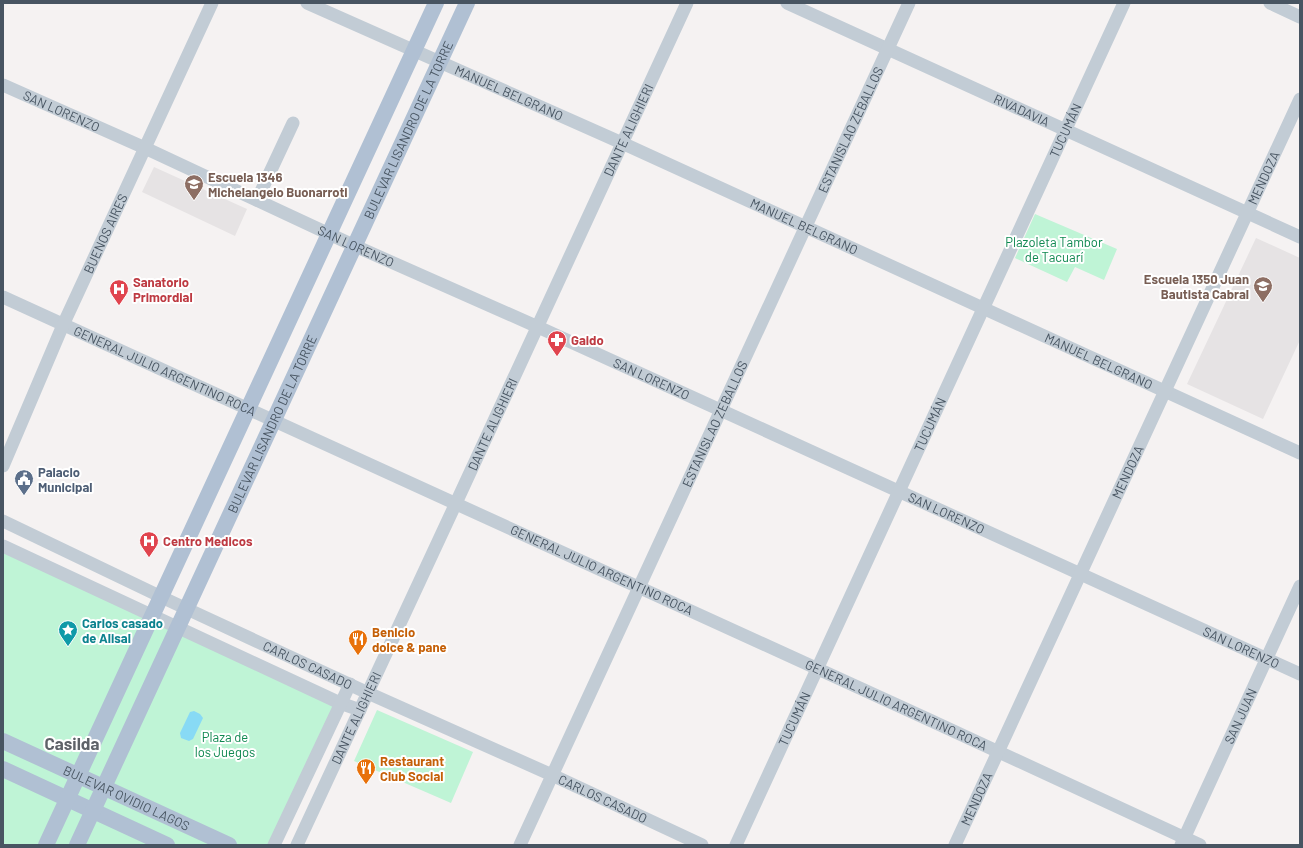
<svg xmlns="http://www.w3.org/2000/svg" width="1303" height="848" viewBox="0 0 1303 848" font-family="Barlow,sans-serif">
  <style>
    .education { fill: #e6e3e4 }
    .green { fill: #bff4d6 }
    .water { fill: #88daf5 }
    .lines { fill: none; stroke-linecap: round; stroke-linejoin: round }
    .minor { stroke: #c2ccd5; stroke-width: 13 }
    .major { stroke: #b0c0d3; stroke-width: 16 }
    .labels { text-anchor: middle; stroke-width: 4; stroke-linejoin: round; paint-order: stroke }
    .street-label { font-size: 13px; fill: #485562; stroke: #fff }
    .education-label { font-size: 13px; font-weight: bold; fill: #785e54; stroke: #fff; text-anchor: start }
    .park-label { font-size: 13px; fill: #0f8850; stroke: #fff }
    .health-label { font-size: 13px; font-weight: bold; fill: #be3a42; stroke: #fff; text-anchor: start }
    .service-label { font-size: 13px; font-weight: bold; fill: #4e5e75; stroke: #fff; text-anchor: start }
    .culture-label { font-size: 13px; font-weight: bold; fill: #0d838f; stroke: #fff; text-anchor: start }
    .food-label { font-size: 13px; font-weight: bold; fill: #c56008; stroke: #fff; text-anchor: start }
    .district-label { font-size: 17px; font-weight: bold; fill: #5e6268; stroke: #fff }
  </style>
  <rect width="100%" height="100%" fill="#f5f2f2"/>
  <path class="education" d="M154,167L247,209L235,236L142,192Z
    M1256,238L1300,258V340L1263,419L1187,384Z"/>
  <path class="green" d="M1035,214L1117,249L1104,280L1075,267L1067,282L1015,258Z
    M3,551L335,705L270,845H3Z
    M377,710L473,752L451,803L354,761Z"/>
  <path class="water" d="M194,711L200,714L203,718L193,739L189,741L181,738L180,733L190,712Z"/>
  <g class="lines">
    <g class="minor">
      <path id="s1" d="M307,3L622,143L1300,453"/>
      <path id="s2" d="M787,3L1300,237"/>
      <path d="M1270,3L1300,17"/>
      <path id="s3" d="M3,85L145,148L355,246L538,327L1300,674"/>
      <path d="M257,200L293,123"/>
      <path id="s4" d="M3,297C402,479 802,660 1200,845"/>
      <path id="s5" d="M3,466L63,325L212,3"/>
      <path id="s6" d="M3,521L172,602L368,693L552,775L702,845"/>
      <path d="M3,546L340,703L360,710"/>
      <path d="M274,845L350,684"/>
      <path id="s7" d="M297,845L456,503L687,3"/>
      <path id="s8" d="M520,845L909,3"/>
      <path id="s9" d="M736,845L1124,3"/>
      <path id="s10" d="M955,845L1300,99"/>
      <path id="s11" d="M1181,845L1300,586"/>
    </g>
    <g class="major">
      <path id="s12" d="M3,741L229,845"/>
      <path d="M3,769L167,845"/>
      <path d="M46,845L436,3"/>
      <path id="s13" d="M77,845L467,3"/>
    </g>
  </g>
  <defs>
    <g id="school-pin" transform="scale(1)"><path d="M0 17L-7.5 6A9.5 9.5 0 1 1 7.5 6Z" fill="#8d6e63" stroke="#fff"/><path d="M0-5L7-2L0 1L-7-2ZM-4 1L0 2.5L4 1V4Q0 6-4 4Z" fill="#fff"/></g>
    <g id="hospital-pin" transform="scale(1)"><path d="M0 17L-7.5 6A9.5 9.5 0 1 1 7.5 6Z" fill="#e0444e" stroke="#fff"/><path d="M-5-5h3v3.5h4V-5h3V5h-3V1.5h-4V5h-3Z" fill="#fff"/></g>
    <g id="pharmacy-pin" transform="scale(1)"><path d="M0 17L-7.5 6A9.5 9.5 0 1 1 7.5 6Z" fill="#e0444e" stroke="#fff"/><path d="M-2-6h4v4h4v4h-4v4h-4v-4h-4v-4h4Z" fill="#fff"/></g>
    <g id="civic-pin" transform="scale(1)"><path d="M0 17L-7.5 6A9.5 9.5 0 1 1 7.5 6Z" fill="#5c6f8a" stroke="#fff"/><path d="M-.6-6.5H3V-4.5H.6V-3L4-1V1h2V6H-6V1h2V-1L-.6-3ZM-1.2 2.5V6h2.4V2.5Z" fill="#fff"/></g>
    <g id="sight-pin" transform="scale(1)"><path d="M0 17L-7.5 6A9.5 9.5 0 1 1 7.5 6Z" fill="#0f9aa8" stroke="#fff"/><path d="M0-6L1.8-2.2L6-1.7L2.9 1.2L3.7 5.4L0 3.3L-3.7 5.4L-2.9 1.2L-6-1.7L-1.8-2.2Z" fill="#fff"/></g>
    <g id="restaurant-pin" transform="scale(1)"><path d="M0 17L-7.5 6A9.5 9.5 0 1 1 7.5 6Z" fill="#e8710a" stroke="#fff"/><path d="M-5-6h1v4h1v-4h1v4h1v-4h1v5L-1.5 .5V6h-2V.5L-5-1ZM5-6V6H3V1.5H1.5Q1.5-4 5-6Z" fill="#fff"/></g>
  </defs>
  <g fill-rule="evenodd">
    <use href="#school-pin" x="194" y="184"/>
    <use href="#school-pin" x="1263" y="286"/>
    <use href="#hospital-pin" x="119" y="289"/>
    <use href="#pharmacy-pin" x="557" y="340"/>
    <use href="#civic-pin" x="24" y="479"/>
    <use href="#hospital-pin" x="149" y="541"/>
    <use href="#sight-pin" x="68" y="630"/>
    <use href="#restaurant-pin" x="358" y="639"/>
    <use href="#restaurant-pin" x="366" y="768"/>
  </g>
  <g class="labels">
    <g class="street-label">
      <text dy="5" stroke="none"><textPath href="#s1" startOffset="221">MANUEL BELGRANO</textPath></text>
      <text dy="5" stroke="none"><textPath href="#s2" startOffset="258">RIVADAVIA</textPath></text>
      <text dy="5" stroke="none"><textPath href="#s3" startOffset="64">SAN LORENZO</textPath></text>
      <text dy="5" stroke="none"><textPath href="#s13" startOffset="788">BULEVAR LISANDRO DE LA TORRE</textPath></text>
      <text dy="5" stroke="none"><textPath href="#s7" startOffset="788">DANTE ALIGHIERI</textPath></text>
      <text dy="5" stroke="none"><textPath href="#s8" startOffset="788">ESTANISLAO ZEBALLOS</textPath></text>
      <text dy="5" stroke="none"><textPath href="#s9" startOffset="787">TUCUMÁN</textPath></text>
      <text dy="5" stroke="none"><textPath href="#s10" startOffset="735">MENDOZA</textPath></text>
      <text dy="5" stroke="none"><textPath href="#s1" startOffset="545">MANUEL BELGRANO</textPath></text>
      <text dy="5" stroke="none"><textPath href="#s5" startOffset="254">BUENOS AIRES</textPath></text>
      <text dy="5" stroke="none"><textPath href="#s3" startOffset="388">SAN LORENZO</textPath></text>
      <text dy="5" stroke="none"><textPath href="#s1" startOffset="869">MANUEL BELGRANO</textPath></text>
      <text dy="5" stroke="none"><textPath href="#s4" startOffset="178">GENERAL JULIO ARGENTINO ROCA</textPath></text>
      <text dy="5" stroke="none"><textPath href="#s3" startOffset="712">SAN LORENZO</textPath></text>
      <text dy="5" stroke="none"><textPath href="#s13" startOffset="464">BULEVAR LISANDRO DE LA TORRE</textPath></text>
      <text dy="5" stroke="none"><textPath href="#s7" startOffset="464">DANTE ALIGHIERI</textPath></text>
      <text dy="5" stroke="none"><textPath href="#s8" startOffset="464">ESTANISLAO ZEBALLOS</textPath></text>
      <text dy="5" stroke="none"><textPath href="#s9" startOffset="463">TUCUMÁN</textPath></text>
      <text dy="5" stroke="none"><textPath href="#s10" startOffset="411">MENDOZA</textPath></text>
      <text dy="5" stroke="none"><textPath href="#s3" startOffset="1036">SAN LORENZO</textPath></text>
      <text dy="5" stroke="none"><textPath href="#s4" startOffset="658">GENERAL JULIO ARGENTINO ROCA</textPath></text>
      <text dy="5" stroke="none"><textPath href="#s3" startOffset="1360">SAN LORENZO</textPath></text>
      <text dy="5" stroke="none"><textPath href="#s6" startOffset="337">CARLOS CASADO</textPath></text>
      <text dy="5" stroke="none"><textPath href="#s4" startOffset="982">GENERAL JULIO ARGENTINO ROCA</textPath></text>
      <text dy="5" stroke="none"><textPath href="#s11" startOffset="142">SAN JUAN</textPath></text>
      <text dy="5" stroke="none"><textPath href="#s7" startOffset="140">DANTE ALIGHIERI</textPath></text>
      <text dy="5" stroke="none"><textPath href="#s9" startOffset="139">TUCUMÁN</textPath></text>
      <text dy="5" stroke="none"><textPath href="#s12" startOffset="136">BULEVAR OVIDIO LAGOS</textPath></text>
      <text dy="5" stroke="none"><textPath href="#s6" startOffset="661">CARLOS CASADO</textPath></text>
      <text dy="5" stroke="none"><textPath href="#s10" startOffset="51">MENDOZA</textPath></text>
    </g>
    <g class="education-label">
      <text x="208" y="182">Escuela 1346<tspan x="208" dy="15">Michelangelo Buonarroti</tspan></text>
      <text x="1249" y="284" text-anchor="end">Escuela 1350 Juan<tspan x="1249" dy="15">Bautista Cabral</tspan></text>
    </g>
    <g class="park-label">
      <text x="1054" y="247">Plazoleta Tambor<tspan x="1054" dy="15">de Tacuarí</tspan></text>
      <text x="225" y="742">Plaza de<tspan x="225" dy="15">los Juegos</tspan></text>
    </g>
    <g class="health-label">
      <text x="133" y="287">Sanatorio<tspan x="133" dy="15">Primordial</tspan></text>
      <text x="571" y="345">Gaido</text>
      <text x="163" y="546">Centro Medicos</text>
    </g>
    <g class="service-label">
      <text x="38" y="477">Palacio<tspan x="38" dy="15">Municipal</tspan></text>
    </g>
    <g class="culture-label">
      <text x="82" y="628">Carlos casado<tspan x="82" dy="15">de Alisal</tspan></text>
    </g>
    <g class="food-label">
      <text x="372" y="637">Benicio<tspan x="372" dy="15">dolce &amp; pane</tspan></text>
      <text x="380" y="766">Restaurant<tspan x="380" dy="15">Club Social</tspan></text>
    </g>
    <g class="district-label">
      <text x="72" y="750">Casilda</text>
    </g>
  </g>
  <rect width="1303" height="848" fill="none" stroke="#485562" stroke-width="8"/>
</svg>
